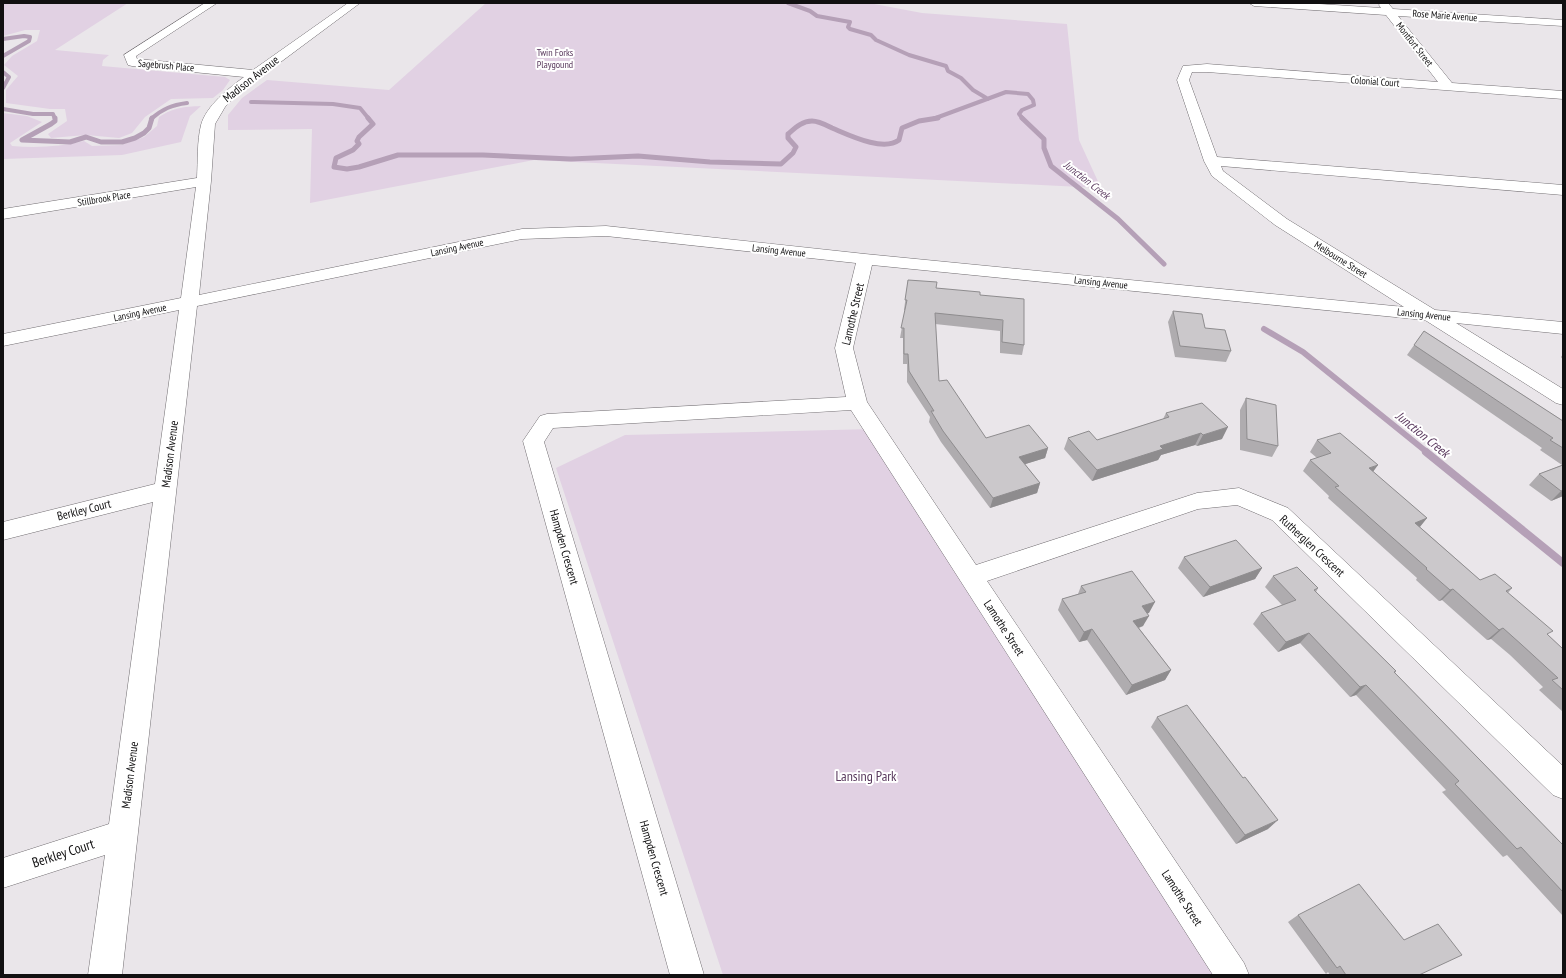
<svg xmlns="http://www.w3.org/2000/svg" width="1566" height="978" viewBox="0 0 1566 978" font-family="'PT Sans Narrow',sans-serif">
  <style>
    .green { fill: #e1d1e3 }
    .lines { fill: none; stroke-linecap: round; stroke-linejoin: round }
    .stream-far3 { stroke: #b5a0b7; stroke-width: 4 }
    .stream-far2 { stroke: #b5a0b7; stroke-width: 5 }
    .stream-far1 { stroke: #b5a0b7; stroke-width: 6 }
    .stream { stroke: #b5a0b7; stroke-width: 8 }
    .minor-casing { stroke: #716d71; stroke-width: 1 }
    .minor { fill: #fff; fill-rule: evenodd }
    .wall { fill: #afacaf }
    .shaded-wall { fill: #8e8c8e }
    .building { fill: #cbc8cb; stroke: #8e8c8e }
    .labels { text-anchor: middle; stroke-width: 4; stroke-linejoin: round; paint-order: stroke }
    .far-street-label { font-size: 10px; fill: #111011; stroke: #fff }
    .far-park-label { font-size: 10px; fill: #58385c; stroke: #fff }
    .far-water-label { font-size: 11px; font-style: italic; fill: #5c3c60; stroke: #fff }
    .street-label { font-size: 12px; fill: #111011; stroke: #fff }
    .water-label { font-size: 13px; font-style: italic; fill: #5c3c60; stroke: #fff }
    .near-park-label { font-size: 14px; fill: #58385c; stroke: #fff }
    .near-street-label { font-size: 14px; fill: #111011; stroke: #fff }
  </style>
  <rect width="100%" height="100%" fill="#eae6ea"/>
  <path class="green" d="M3,3H128L55,50L109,55L103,60L102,66L225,77L230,80L223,90L213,98L171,99L145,117L132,133L119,138L86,135L51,138L48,134L67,121L65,109H50L6,103V90L18,76L4,65L12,56L37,41L40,30H25L3,36Z
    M486,3H869L922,13L1067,24L1079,140L1101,188L534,160L310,203L312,129L228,130V115L242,98L267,80L389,90Z
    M201,106L190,116L181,142L122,155L3,159V113L27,116L42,122L10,143L12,146C36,148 60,147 84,141L92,146L121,145L144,137L157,126L159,117C175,107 183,107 201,106Z
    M873,429L1235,975H723L556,468L625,435Z"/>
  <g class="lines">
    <path class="stream-far3" d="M788,3L810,11L817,16L850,22L848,27L850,29L871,35L876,40L909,55L946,66L948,71L961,78L973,90L988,99
      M3,39L24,36L30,37L29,41L3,56
      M3,72L9,77L3,88
      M251,102L333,104L360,108L369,119
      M3,109L33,114H53L55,119
      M151,119C162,109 172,105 187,103
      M933,119L1006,92L1028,94L1033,100L1034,105L1022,110L1019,114L1023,119"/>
    <path class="stream-far2" d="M55,118V121L51,124L22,140L70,142L86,137L101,142H122L135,138L144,133L149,128L152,118
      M368,118L373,124L359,137L357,141L359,144L353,150L336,158L334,167L347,169L359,167L398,155H483L571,159L638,156L710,162L781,164L793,153L796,147L788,138V134C795,128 802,121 812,121C819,121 826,125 832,128C849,135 883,152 899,140L902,128L919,121L938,118
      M1022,118L1044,139V148L1051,166L1118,219L1164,264"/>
    <path class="stream-far1" d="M1264,329L1303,352L1428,453"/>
    <path class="stream" d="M1426,452L1563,563"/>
    <g class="minor-casing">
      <path id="minor" d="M205,3H217L136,56L137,59L253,70L348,3H360L235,96L225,107L215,124L211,181L199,295L522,229L606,226L865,254L1404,307L1275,225L1212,176L1204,161L1177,80L1183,66L1207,64L1438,82L1386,15L1254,6L1249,3H1304L1381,8L1379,5L1380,3H1388L1393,9L1563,20V26L1398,16L1452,83L1563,91V99L1207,72H1192L1189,80L1217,157L1563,185V195L1221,166L1223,171L1287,219L1435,310L1563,322V334L1456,323L1563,389V405L1556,403L1425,320L872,265L853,348L867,402L976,565L1197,493L1239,488L1288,508L1563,766V799L1553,795L1272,520L1237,505L1198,509L987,581L1244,963L1249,975H1213L851,410L553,428L544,442L704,975H670L523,441L540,416L547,414L846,397L835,348L856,263L606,236L522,239L197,306L122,975H88L105,855L3,888V858L109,824L153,502L3,540V522L155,484L179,310L3,346V334L181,298L196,187L3,219V209L197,178C198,161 197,141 201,125C206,106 229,88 244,77L132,66L128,65L124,55Z"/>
    </g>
    <use href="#minor" class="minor"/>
  </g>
  <path class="wall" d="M908,280L936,288L980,295L1024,345L1022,355L1000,353V331L935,324L939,381L986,438L1048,448L1045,458L1025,464L1040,483L1037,493L990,508L941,442L929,422L930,417L907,382V364H903V338H900L905,310H904Z
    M1173,311L1231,351L1226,362L1175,357L1168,322Z
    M1424,331L1563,421V496L1551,501L1529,485L1539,474L1562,465L1540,450L1542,448L1407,355Z
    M1563,354V360L1561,357Z
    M1246,398L1278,446L1272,457L1240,450V410Z
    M1166,413L1222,439L1197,446L1195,445L1161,455L1158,460L1092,481L1064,449L1068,438L1097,440L1163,419Z
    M1317,440L1373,472L1427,518L1420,527L1480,580L1512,588L1508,593L1548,635L1563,649V712L1539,690L1543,687L1510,655L1491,639L1487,640L1442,600L1439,601L1416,580L1417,578L1328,498L1329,496L1303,471L1310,460L1317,458L1310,452Z
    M1184,557L1262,568L1255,579L1203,597L1178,568Z
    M1273,576L1318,588L1316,592L1396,671L1395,673L1563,845V916L1507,855L1503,857L1442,792L1446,790L1356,695L1350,697L1300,643L1278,652L1253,624L1261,613L1282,605L1265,587Z
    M1081,586L1149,613H1147L1143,626L1139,628L1171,670L1165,680L1126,695L1087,640L1079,642L1058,610L1062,599L1078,594Z
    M1157,717L1243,778L1268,829L1236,844L1151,727Z
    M1298,915L1419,975H1330L1328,972L1326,974L1288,922Z"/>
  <path class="shaded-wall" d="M1228,427L1222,439L1197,446L1203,435Z
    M1201,433L1195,445L1161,455L1158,460L1092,481L1097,470L1160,446Z
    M1048,448L1045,458L1016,467L1019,457Z
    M1378,465L1370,476L1369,468Z
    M1040,483L1037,493L990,508L993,498Z
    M1563,490V496L1551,501L1561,491Z
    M1427,518L1418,529L1415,523Z
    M1262,568L1255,579L1203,597L1210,587Z
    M1453,589L1442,600L1439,601L1450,590Z
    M1155,602L1149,613L1136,617L1142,606Z
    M1149,616L1143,626L1128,631L1133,621Z
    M1503,628L1491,639L1487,640L1499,630Z
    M1092,629L1087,640L1079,642L1084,632Z
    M1309,633L1300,643L1278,652L1286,642Z
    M1171,670L1165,680L1126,695L1132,685Z
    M1366,685L1356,695L1350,697L1360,687Z
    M1278,820L1268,829L1236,844L1245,835Z"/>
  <path class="building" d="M908,280L937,282L936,288L980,292V295L1024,299V345L1002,342L1003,320L935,313L939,381L947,380L986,438L1029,425L1048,448L1019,457L1040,483L993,498L943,431L931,411H934L909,371L908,354H904V328H901L907,300H905Z
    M1173,311L1202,314L1205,328L1225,330L1231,351L1180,346Z
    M1424,331L1563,421V448L1550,440L1553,438L1414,345Z
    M1246,398L1276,405L1278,446L1247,439Z
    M1202,403L1228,427L1203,435L1201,433L1160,446L1163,449L1097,470L1068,438L1089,431L1097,440L1169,417L1166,413Z
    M1340,433L1378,465L1369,468L1427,518L1415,523L1480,580L1495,574L1512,588L1506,591L1553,631L1547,634L1563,649V690L1552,680L1558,678L1522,645L1503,628L1499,630L1453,589L1450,590L1426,569L1427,568L1335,487L1339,486L1310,460L1331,453L1317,440Z
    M1563,465V490L1561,491L1539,474Z
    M1236,540L1262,568L1210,587L1184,557Z
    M1297,567L1318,588L1314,590L1396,671L1394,672L1563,845V892L1521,847L1517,849L1455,784L1459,781L1366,685L1360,687L1309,633L1286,642L1261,613L1296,600L1273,576Z
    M1132,571L1155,602L1142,606L1149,616L1133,621L1171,670L1132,685L1092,629L1084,632L1062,599L1086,592L1081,586Z
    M1187,705L1243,778L1245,777L1278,820L1245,835L1157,717Z
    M1359,884L1404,940L1438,924L1462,955L1419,975H1346L1340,966L1337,968L1298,915Z"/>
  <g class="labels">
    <g class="far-street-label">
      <text transform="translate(1445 15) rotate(4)" y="4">Rose Marie Avenue</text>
      <text transform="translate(1415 44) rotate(52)" y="4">Montfort Street</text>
      <text transform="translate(166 65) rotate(5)" y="4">Sagebrush Place</text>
      <text transform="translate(1375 81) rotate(4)" y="4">Colonial Court</text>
      <text transform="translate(104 198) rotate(-9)" y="4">Stillbrook Place</text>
      <text transform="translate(457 247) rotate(-12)" y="4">Lansing Avenue</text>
      <text transform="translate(779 250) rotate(6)" y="4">Lansing Avenue</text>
      <text transform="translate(1341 259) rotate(32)" y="4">Melbourne Street</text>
      <text transform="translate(1101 282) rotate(6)" y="4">Lansing Avenue</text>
      <text transform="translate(140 312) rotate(-12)" y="4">Lansing Avenue</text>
      <text transform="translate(1424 314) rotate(6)" y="4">Lansing Avenue</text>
    </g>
    <g class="far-park-label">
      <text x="555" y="56">Twin Forks<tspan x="555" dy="12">Playgound</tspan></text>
    </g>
    <g class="far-water-label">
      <text transform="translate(1087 180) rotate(38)" y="4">Junction Creek</text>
    </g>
    <g class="street-label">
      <text transform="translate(251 79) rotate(-38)" y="4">Madison Avenue</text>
      <text transform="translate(853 314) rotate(-77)" y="4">Lamothe Street</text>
      <text transform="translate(170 454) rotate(-83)" y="4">Madison Avenue</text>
      <text transform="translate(84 510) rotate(-14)" y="4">Berkley Court</text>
      <text transform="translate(1312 546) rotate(43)" y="4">Rutherglen Crescent</text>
      <text transform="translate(564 547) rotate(74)" y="4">Hampden Crescent</text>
      <text transform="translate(1004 628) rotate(57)" y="4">Lamothe Street</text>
      <text transform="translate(130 775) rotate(-83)" y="4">Madison Avenue</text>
      <text transform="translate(654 858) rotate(74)" y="4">Hampden Crescent</text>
      <text transform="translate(1182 898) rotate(57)" y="4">Lamothe Street</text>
    </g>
    <g class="water-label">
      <text transform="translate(1423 434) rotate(39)" y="5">Junction Creek</text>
    </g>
    <g class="near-park-label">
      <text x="866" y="781">Lansing Park</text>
    </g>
    <g class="near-street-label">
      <text transform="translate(63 853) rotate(-18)" y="5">Berkley Court</text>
    </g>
  </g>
  <rect width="1566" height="978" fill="none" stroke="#111011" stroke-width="8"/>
</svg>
